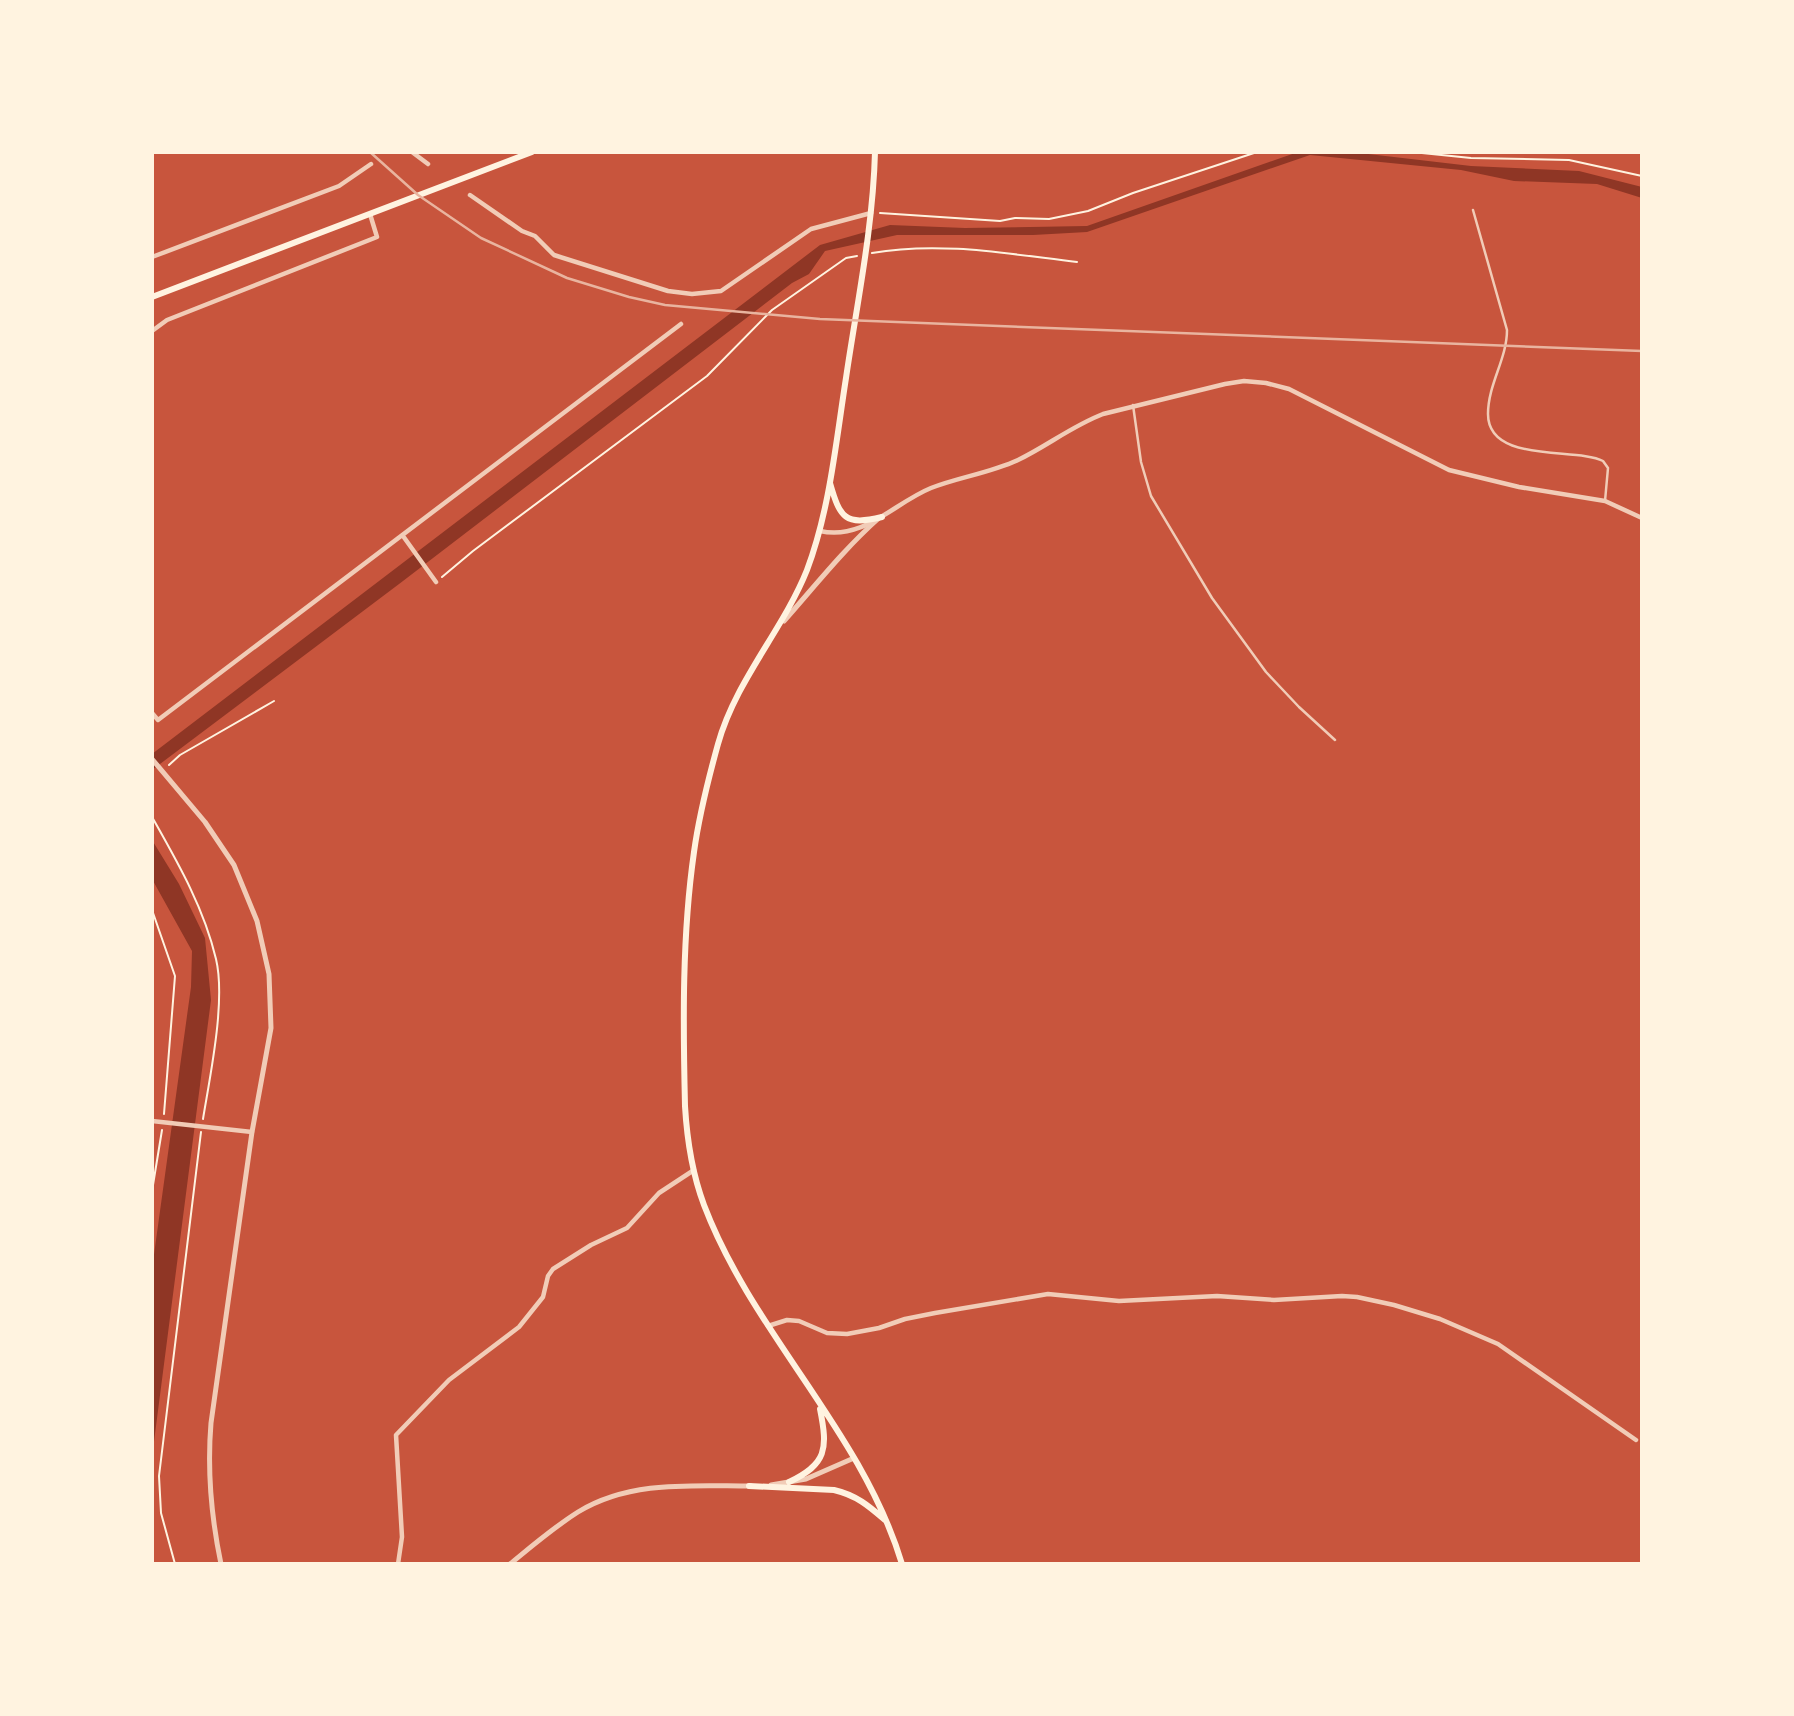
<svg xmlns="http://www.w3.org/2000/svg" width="1794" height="1716" viewBox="0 0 1794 1716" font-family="'Crimson Pro',serif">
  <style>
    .water { fill: #8f3625 }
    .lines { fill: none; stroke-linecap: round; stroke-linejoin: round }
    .path { stroke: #fff3e0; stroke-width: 2 }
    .service { stroke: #f1ccb7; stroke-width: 2.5 }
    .minor { stroke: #f1ccb7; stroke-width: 4.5 }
    .tertiary { stroke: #f1ccb7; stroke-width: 5 }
    .secondary { stroke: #fff3e0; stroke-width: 6 }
    .rail { stroke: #e9b49f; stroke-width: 2.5 }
  </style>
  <rect width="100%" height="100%" fill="#c8553d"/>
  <path class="water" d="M1298,152H1351L1471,166L1579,171L1642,187V198L1597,184L1514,181L1461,170L1310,155L1087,232L1033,235H897L825,251L809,274L792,283L403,581L152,770V754L820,245L890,225L965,228L1087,226Z
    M152,840L179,884L205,938L211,1000L152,1457V1269L191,987L192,951L152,879Z"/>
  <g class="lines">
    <path class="path" d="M1412,152L1471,158L1569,160L1642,176
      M880,213L1000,221L1015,218L1049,219L1088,211L1133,193L1257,152
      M872,253C940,241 1009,254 1077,262
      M442,577L473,551L707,376L772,310L846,258L857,256
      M169,765L180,755L274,701
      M152,817C178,863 204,908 216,959C226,1001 210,1076 203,1119
      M152,910L175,976L164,1114
      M152,1191L162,1130
      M175,1564L161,1513L159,1476L201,1132"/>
    <path class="service" d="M1473,210L1507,330C1507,359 1488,384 1488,414C1488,464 1576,447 1603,461L1608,468L1605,501
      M1133,405L1141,462L1151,496L1212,598L1266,672L1299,707L1335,740"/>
    <path class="minor" d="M412,152L428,164
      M470,195L522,231L535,236L554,255L668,291L692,294L721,291L811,229L871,213
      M152,257L339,186L371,164
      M152,331L167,320L377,237L370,214
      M820,531C863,541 894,503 931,488C959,477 990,473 1018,460C1047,446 1072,426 1103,414L1225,384L1244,381L1266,383L1289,389L1449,470L1519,487L1605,501L1642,518
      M403,536L436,582
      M152,713L158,720L681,324
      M152,1121L252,1132
      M768,1326L787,1320L799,1321L827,1333L847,1334L879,1328L905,1319L935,1313L1048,1294L1119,1301L1217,1296L1274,1300L1342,1296L1357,1297L1394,1305L1440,1319L1498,1344L1636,1440
      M398,1564L402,1537L396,1435L449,1380L519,1327L543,1297L548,1276L553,1269L591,1245L627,1228L659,1193L694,1170"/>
    <path class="tertiary" d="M784,621C815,586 844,549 879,518
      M152,759L205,822L234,865L257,921L269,974L271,1028L252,1132L211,1423C207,1471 211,1516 221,1564
      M771,1485L806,1479L854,1458
      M510,1564C532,1546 554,1527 578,1512C630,1480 693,1486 751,1486"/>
    <path class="secondary" d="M875,152C873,228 857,303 846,378C836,441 830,509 807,570C783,630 736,680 718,744C708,780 699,816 694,852C682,936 683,1022 685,1106C687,1140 692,1173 704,1205C753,1334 862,1431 902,1564
      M152,297L532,152
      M830,483C840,518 845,526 882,517
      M789,1482C827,1464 828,1449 820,1409
      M749,1486L834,1490C856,1495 869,1506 885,1520"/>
    <path class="rail" d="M370,152L418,195L481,238L567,278L629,297L665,305L820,319L1642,351"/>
  </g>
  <rect width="1794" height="1716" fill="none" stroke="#fff3e0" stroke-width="308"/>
</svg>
